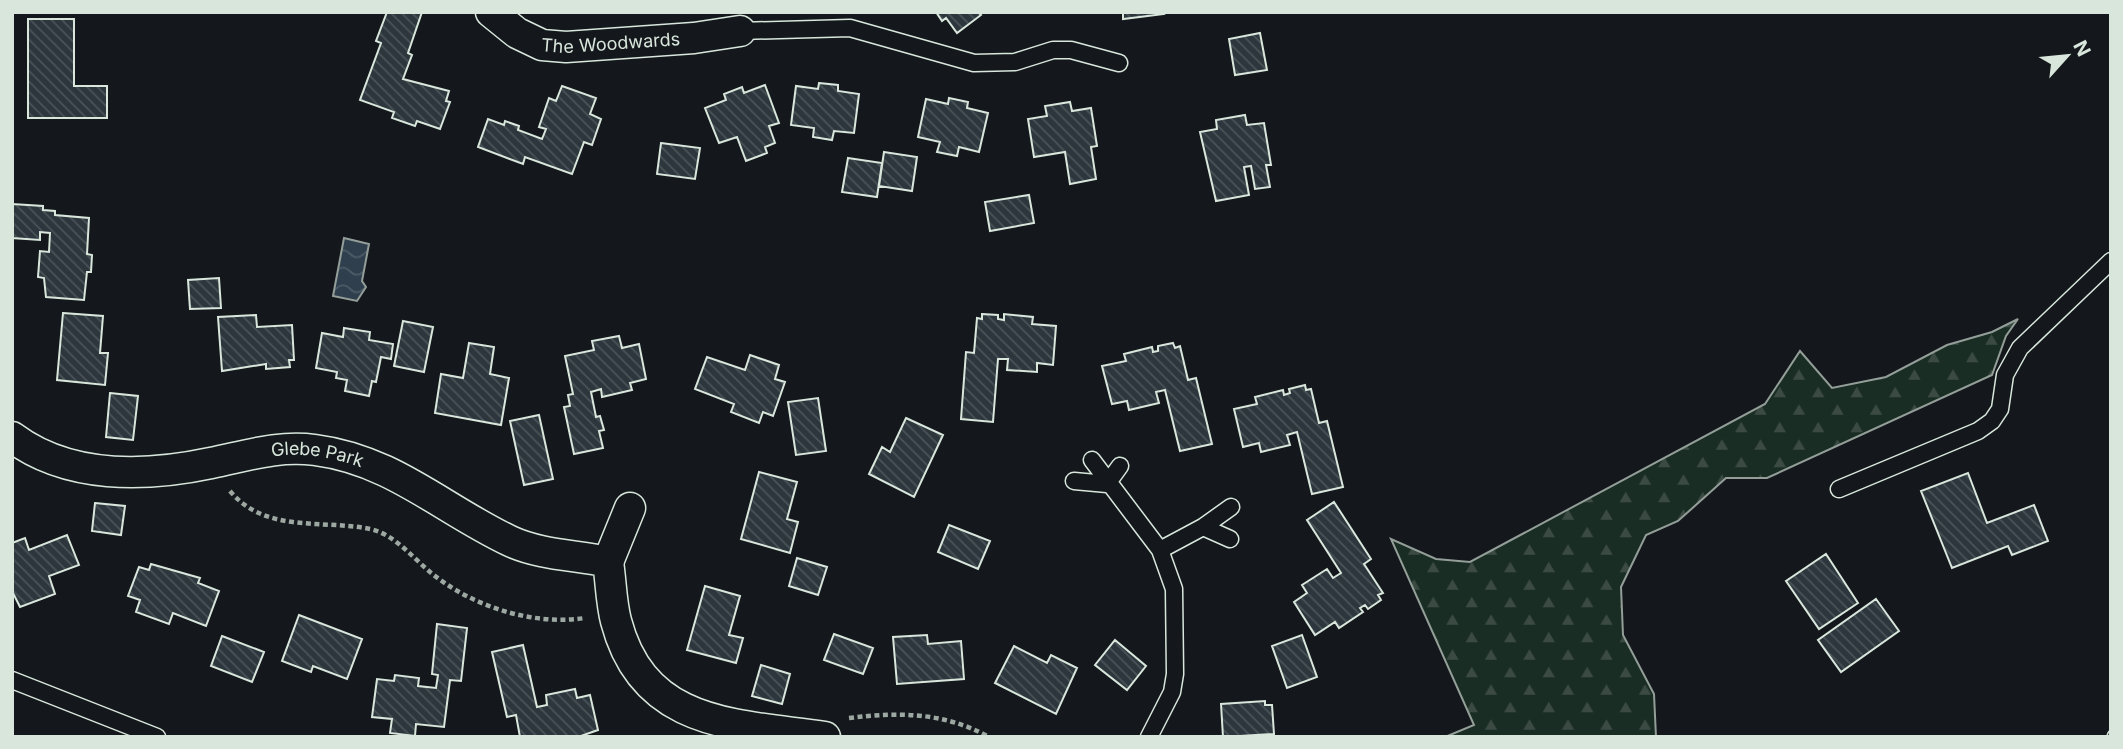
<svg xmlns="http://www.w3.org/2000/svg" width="2123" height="749" viewBox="0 0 2123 749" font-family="Inter,sans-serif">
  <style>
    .forest { fill: url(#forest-firs); stroke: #939e99; stroke-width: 2 }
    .water { fill: url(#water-waves); stroke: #939e99; stroke-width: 2 }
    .building { fill: url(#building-back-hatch); stroke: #d8e6dc; stroke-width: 2 }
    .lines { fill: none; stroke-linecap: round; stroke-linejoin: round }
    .lane-casing { stroke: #d8e6dc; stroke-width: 19 }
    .street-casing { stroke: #d8e6dc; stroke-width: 33 }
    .path { stroke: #9da8a2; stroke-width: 4.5; stroke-dasharray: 5 3.5; stroke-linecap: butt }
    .lane { stroke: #14181c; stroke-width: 16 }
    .street { stroke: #14181c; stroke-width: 30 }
    .rail-casing { stroke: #d8e6dc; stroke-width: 8 }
    .rail { stroke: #14181c; stroke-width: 5; stroke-dasharray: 16; stroke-linecap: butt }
    .labels { text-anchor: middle; stroke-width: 5; stroke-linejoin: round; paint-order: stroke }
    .street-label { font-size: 18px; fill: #d8e6dc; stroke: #14181c }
  </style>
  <defs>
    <pattern id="forest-firs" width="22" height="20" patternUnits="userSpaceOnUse" patternTransform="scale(1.75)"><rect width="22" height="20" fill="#1a2d24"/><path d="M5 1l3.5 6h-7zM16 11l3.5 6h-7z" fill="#3b4b43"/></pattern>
    <pattern id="water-waves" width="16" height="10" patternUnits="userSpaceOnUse" patternTransform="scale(1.75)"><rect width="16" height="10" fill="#2f3f4d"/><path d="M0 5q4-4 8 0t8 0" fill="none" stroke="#4c5b66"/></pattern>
    <pattern id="building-back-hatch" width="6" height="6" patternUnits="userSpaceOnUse" patternTransform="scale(1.75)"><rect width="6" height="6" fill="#2c363c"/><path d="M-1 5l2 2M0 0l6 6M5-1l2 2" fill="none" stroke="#4a5358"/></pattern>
  </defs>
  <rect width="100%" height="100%" fill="#14181c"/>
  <path class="forest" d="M2018,319L2006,336L1992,375L1767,478H1726L1678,521L1646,535L1621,587L1623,635L1654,694L1656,737H1445L1474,725L1391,539L1436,559L1470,562L1765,404L1800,351L1832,388L1886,377L1947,345L1992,332Z"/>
  <path class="water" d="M344,238L369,244L362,281L366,287L357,301L333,296Z"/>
  <path class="building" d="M387,12H422L408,53L412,55L403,79L449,91L446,101L450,102L440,129L417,121L415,126L392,118L394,112L360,100L381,43L376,41Z
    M936,12H978L981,15L957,33L946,18L942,21Z
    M1123,12H1163L1164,14L1123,19Z
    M28,19H74V86H107V118H28Z
    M1260,33L1267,70L1235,75L1229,39Z
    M819,83L838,85V91L859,94L854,133L834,131L832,140L813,137L814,128L791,125L796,86L818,89Z
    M765,85L779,123L769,126L775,143L765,147L767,153L746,161L737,137L719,143L705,108L726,100L724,94L742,87L744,93Z
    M562,86L596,98L590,114L601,119L592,145L584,142L572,174L525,157L523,164L478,147L488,119L504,125L505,121L519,126L518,130L542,139L546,129L539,127L549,98L556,101Z
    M949,98L968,102L967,108L988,113L979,152L959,147L957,156L937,152L940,142L918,137L926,99L948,104Z
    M1070,102L1072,111L1091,108L1097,146L1091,147L1096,179L1070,184L1065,152L1034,157L1028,119L1047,116L1045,106Z
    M1245,115L1247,125L1264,123L1271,165H1266L1270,187L1255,189L1251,166L1244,167L1249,195L1216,201L1200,132L1217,129L1216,120Z
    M661,143L700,148L695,179L657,174Z
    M884,152L917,157L912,191L879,186Z
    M848,158L882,163L877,197L842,192Z
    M1029,195L1034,223L990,231L985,202Z
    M12,204L43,206V210L55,211V215L89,218L87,254L92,255L91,272H87L84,300L46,297L44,278L38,277L40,251L49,252L50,233L40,232V240L12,238Z
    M219,278L221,308L190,309L188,280Z
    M63,313L103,316L100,353H108L105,385L57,380Z
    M982,314L998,315V319L1004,320V314L1033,317L1032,324L1056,326L1053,365L1037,363V372L1007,370L1008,359H998L993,422L961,419L966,352L974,353L977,318L982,319Z
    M256,315L257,327L292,325L294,360H289L290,367L266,369V364L222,371L218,317Z
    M403,321L433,327L424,372L394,366Z
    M344,328L370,332L369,340L393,344L391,359L381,357L376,382L372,381L369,396L345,391L347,380L336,378L337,372L316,368L322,333L343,337Z
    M619,336L622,348L639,344L646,379L630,383L632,390L602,397L601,389L591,392L596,417L600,416L604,430L599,431L603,448L574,454L564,407L570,406L568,395L573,394L565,356L594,350L592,341Z
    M469,343L494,347L490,374L509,378L501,425L435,413L441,374L463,378Z
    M1173,343L1175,348L1180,346L1188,380L1196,378L1212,444L1180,451L1165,390L1156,392L1159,403L1129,410L1127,401L1112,404L1102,366L1126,361L1124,354L1152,347L1153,352L1158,351V346Z
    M750,355L779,365L775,379L785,382L773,416L763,412L759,423L731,412L734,404L695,389L707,357L745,370Z
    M1305,385L1306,390L1311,389L1319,423L1327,421L1343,487L1312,494L1297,432L1287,435L1290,445L1261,452L1259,443L1243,447L1234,409L1257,404L1255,397L1283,390L1284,395L1290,393L1289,389Z
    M110,393L138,396L133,440L106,437Z
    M818,398L826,451L796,455L788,402Z
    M539,415L553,479L524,485L510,421Z
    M906,418L943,435L914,497L869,474L882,447L890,452Z
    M759,472L797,482L787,519L798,522L790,553L741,539Z
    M1968,473L1987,523L2034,505L2048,541L2012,555L2008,546L1952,568L1921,491Z
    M1334,502L1371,559L1364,564L1383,593L1378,595L1381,600L1368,609L1365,605L1360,608L1363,612L1339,628L1335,622L1315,635L1294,602L1307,593L1302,585L1327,569L1333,578L1341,573L1307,520Z
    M95,503L125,506L121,535L92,531Z
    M949,525L990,541L978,569L938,552Z
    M67,535L79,565L49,576L55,594L20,607L12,591V543L25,538L29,550Z
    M1826,554L1858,603L1819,629L1786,581Z
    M797,558L827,567L818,595L789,586Z
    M151,564L200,578L198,583L219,591L206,626L173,613L169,624L136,612L140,600L128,596L139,567L149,570Z
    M705,586L740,596L729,635L743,638L736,663L687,650Z
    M1876,599L1899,631L1841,672L1818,640Z
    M299,615L362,639L347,679L313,666L311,672L282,661Z
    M437,624L467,628L461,681L450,680L444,727L416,724L415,736L390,733L392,719L372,717L377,679L394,681L395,675L419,678L418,686L436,688L438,675L432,674Z
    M834,634L873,648L863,674L824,660Z
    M927,635L928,644L961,641L964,679L897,684L893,637Z
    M1302,635L1317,677L1287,688L1272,646Z
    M222,636L264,652L252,682L211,666Z
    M1115,640L1146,666L1127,690L1095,665Z
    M523,645L537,707L547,705L546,695L575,689L577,698L590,695L598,730L578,737H520L516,715L507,717L492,652Z
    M1014,646L1047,663L1051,655L1077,668L1056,714L995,683Z
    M761,665L790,674L782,704L752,696Z
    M1265,701V705H1272L1274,734L1223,737L1221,704Z"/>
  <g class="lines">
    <g class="lane-casing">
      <path id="lane" d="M740,31L850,28L974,63L1015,62L1053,50H1071L1119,63
        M1092,460L1160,550L1174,589L1175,674L1172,692L1149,737
        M1074,481L1107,484
        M1107,484L1120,466
        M1839,489L1978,431L1992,421L2000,409L2005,375L2020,348L2111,261
        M1203,527L1230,539
        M1160,550L1203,527L1231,507
        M12,680L157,737"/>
    </g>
    <g class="street-casing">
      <g id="street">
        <path id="s1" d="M491,12L517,33L542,45L566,47L694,38L740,31"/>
        <path id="s2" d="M12,437C68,479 145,477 211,463C246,456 278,445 315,450C393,460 442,509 510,541C540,555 576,555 608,562C611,581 611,602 616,621C644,728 737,724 825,737"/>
        <path d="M608,562L630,508"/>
      </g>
    </g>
    <path class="path" d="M230,491C266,534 322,519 370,529C394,534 412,557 430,572C471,606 532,626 585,618
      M849,718C899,712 944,712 989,737"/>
    <use href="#lane" class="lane"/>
    <use href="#street" class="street"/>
    <g class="rail-casing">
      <path id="rail" d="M2110,737L2111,734"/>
    </g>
    <use href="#rail" class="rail"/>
  </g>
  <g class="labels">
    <g class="street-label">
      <text dy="6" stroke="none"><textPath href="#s1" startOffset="130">The Woodwards</textPath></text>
      <text dy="6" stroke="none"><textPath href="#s2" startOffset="315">Glebe Park</textPath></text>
    </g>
  </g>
  <rect width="2123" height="749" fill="none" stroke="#d8e6dc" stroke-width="28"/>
  <g transform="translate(2067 56) rotate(63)" stroke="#14181c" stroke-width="5" paint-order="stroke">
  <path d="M0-5L12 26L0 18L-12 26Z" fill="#d8e6dc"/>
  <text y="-10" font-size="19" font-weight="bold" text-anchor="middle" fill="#d8e6dc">N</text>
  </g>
</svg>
